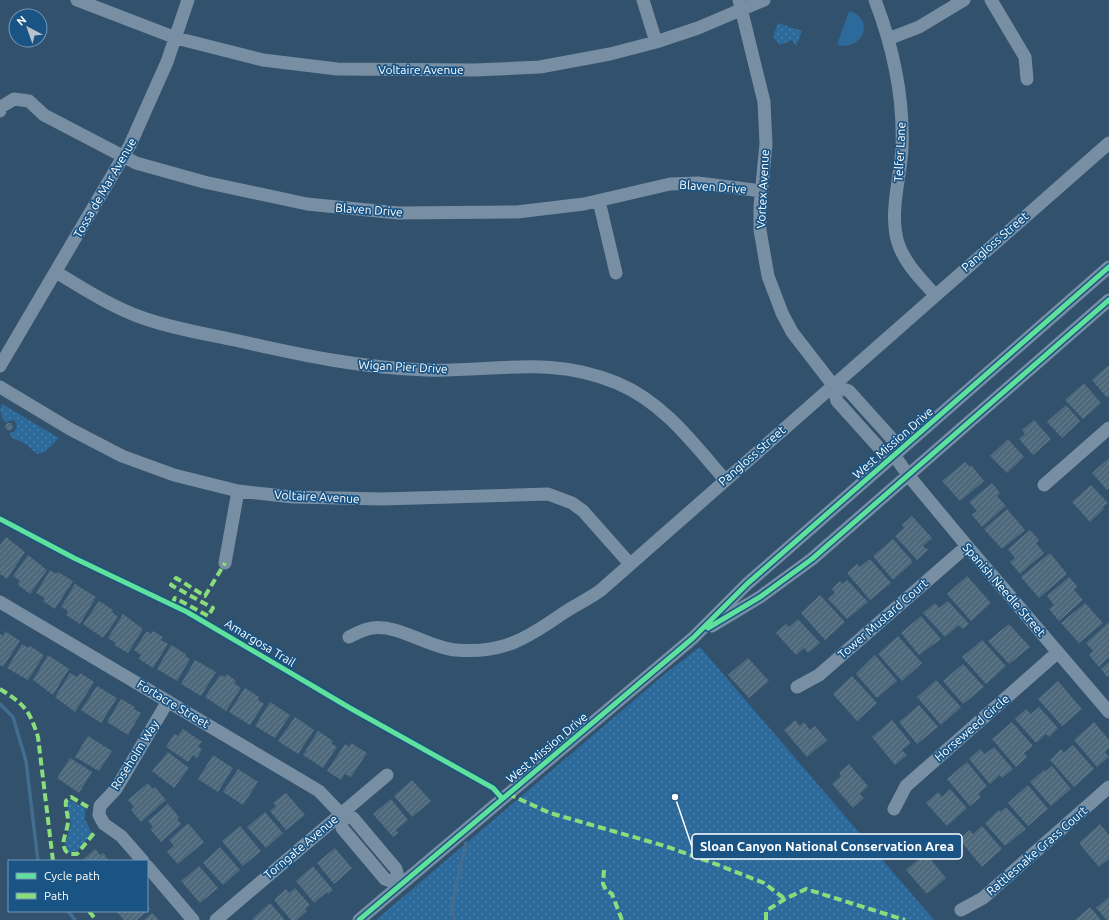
<svg xmlns="http://www.w3.org/2000/svg" width="1109" height="920" viewBox="0 0 1109 920" font-family="Ubuntu,sans-serif">
  <style>
    .grass { fill: url(#grass-dots) }
    .garden { fill: #2d6a9c }
    .lines { fill: none; stroke-linecap: round; stroke-linejoin: round }
    .stream { stroke: #436d8f; stroke-width: 3.5 }
    .building { fill: url(#building-hatch) }
    .minor { stroke: #788ea2; stroke-width: 13 }
    .quiet { stroke: #8add7b; stroke-width: 4; stroke-dasharray: 8 4; stroke-linecap: butt }
    .cycleway-casing { stroke: #195484; stroke-width: 8 }
    .cycleway { stroke: #60e19b; stroke-width: 5 }
    .labels { text-anchor: middle; stroke-width: 3.5; stroke-linejoin: round; paint-order: stroke }
    .street-label { font-size: 12px; fill: #fff; stroke: #195484 }
    .leader { fill: none; stroke: #fff; stroke-width: 1.5 }
    .callout-dot { fill: #fff; stroke: #195484; stroke-width: 1.5 }
    .callout { fill: #195484; stroke: #fff; stroke-width: 1.5 }
    .callout-label { font-size: 13px; text-anchor: middle; font-weight: bold; fill: #fff }
  </style>
  <defs>
    <pattern id="grass-dots" width="8" height="8" patternUnits="userSpaceOnUse"><rect width="8" height="8" fill="#2d6a9c"/><path d="M2 2h.1M6 6h.1" fill="none" stroke="#4c80ab" stroke-width="1.8" stroke-linecap="round"/></pattern>
    <pattern id="building-hatch" width="6" height="6" patternUnits="userSpaceOnUse"><rect width="6" height="6" fill="#4e687c"/><path d="M-1 1l2-2M0 6l6-6M5 7l2-2" fill="none" stroke="#697f90"/></pattern>
  </defs>
  <rect width="100%" height="100%" fill="#32516c"/>
  <path class="grass" d="M778,23L802,31L796,46L792,40L780,45L773,37Z
    M2,404L59,438L45,452L37,454L26,444L11,437L10,433L15,431L17,425L14,420L6,422L3,420L0,410Z
    M700,647L934,920H376L666,673Z
    M69,800L85,808V820L92,833L78,850L70,853L65,845L71,824L67,804Z"/>
  <path class="garden" d="M849,11C876,19 863,51 837,45Z"/>
  <g class="lines">
    <path class="stream" d="M0,704L13,717L26,761L38,861
      M68,911L75,920
      M455,920L451,909L466,843"/>
  </g>
  <path class="building" d="M1109,365V396L1107,398L1092,380Z
    M1084,383L1101,403L1083,419L1065,400Z
    M1066,405L1080,421L1062,438L1047,422Z
    M1034,420L1051,439L1033,455L1019,439L1025,434L1022,430Z
    M7,423H11L13,427L11,430H7L5,427Z
    M1008,439L1024,457L1007,473L990,456Z
    M1109,458V488L1107,490L1092,473Z
    M965,462L970,467L971,465L984,481L960,501L942,481Z
    M992,483L1000,493L997,496L1006,506L982,527L972,515L977,511L969,502Z
    M1091,485L1108,503L1103,507L1104,509L1090,522L1072,502Z
    M1007,509L1025,530L1002,549L984,529Z
    M912,516L932,538L923,546L928,550L917,560L895,536L904,528L902,525Z
    M1030,530L1039,540L1036,543L1044,553L1020,574L1010,562L1015,558L1008,549Z
    M6,537L25,552L7,579L0,574V545Z
    M893,539L913,562L893,580L873,556Z
    M1050,553L1067,574L1039,598L1021,577Z
    M28,555L47,570L30,594L17,584L20,581L13,576Z
    M870,559L891,583L870,600L847,573L857,564L860,567Z
    M50,570L56,574L58,572L73,581L55,609L43,601L45,598L36,593Z
    M967,576L991,603L971,621L947,594Z
    M1069,577L1077,586L1074,590L1083,600L1059,621L1049,609L1054,605L1047,596Z
    M847,580L868,602L847,619L828,599L835,593L832,589L840,581L843,584Z
    M75,584L96,597L80,624L66,615L68,611L61,607Z
    M820,595L845,622L825,640L801,613Z
    M99,601L113,610L112,612L118,617L103,638L83,624Z
    M948,601L969,624L963,629L959,625L945,637L923,613L935,603L939,608Z
    M1085,603L1103,623L1079,643L1061,623Z
    M123,614L143,629L128,653L114,645L116,643L108,638Z
    M921,616L941,639L919,655L901,633Z
    M798,619L820,643L808,653L804,648L796,655L776,633L786,624L789,627Z
    M1109,622V657L1099,667L1089,655L1093,651L1086,643Z
    M1009,624L1030,647L1009,664L988,641Z
    M5,631L20,641L3,667L0,665V634L3,636Z
    M147,631L151,634L153,631L163,637L161,640L168,644L153,668L139,659L141,655L134,650Z
    M898,636L922,663L902,681L878,654Z
    M982,640L1006,666L986,684L962,657Z
    M22,644L28,648L30,646L44,655L28,680L7,668Z
    M171,645L186,654L185,656L190,659L177,681L157,669Z
    M48,655L69,669L53,695L33,680Z
    M875,655L897,681L877,698L856,674Z
    M748,658L769,681L749,698L728,675Z
    M195,660L216,672L201,696L181,684Z
    M1109,662V675L1107,677L1101,669Z
    M963,664L984,687L963,704L943,681Z
    M70,673L77,677L80,673L94,682L75,712L55,697Z
    M227,674L236,681L234,683L241,688L226,711L205,697L220,675L224,677Z
    M852,676L877,703L857,721L833,694Z
    M936,680L961,707L941,725L917,697Z
    M1058,681L1082,709L1062,726L1038,699Z
    M97,686L117,698L101,723L81,710Z
    M245,688L259,697L258,700L264,704L250,725L229,712Z
    M121,699L135,707L134,709L141,713L128,735L107,722Z
    M270,702L290,715L275,738L255,726Z
    M919,705L938,727L917,744L899,722Z
    M1039,707L1058,728L1049,737L1046,734L1036,743L1015,719L1026,709L1031,714Z
    M295,717L314,730L298,754L278,741Z
    M795,720L800,726L804,722L810,730L815,726L827,740L807,757L784,730Z
    M892,720L911,743L902,750L907,755L895,765L872,737Z
    M1012,722L1033,746L1024,753L1027,757L1016,767L992,739Z
    M1094,722L1109,740V748L1105,752L1109,757L1097,767L1074,740Z
    M183,729L202,742L198,746L202,749L197,758L193,755L188,762L166,747L174,734L178,736Z
    M318,731L333,741L331,743L337,747L323,768L303,755Z
    M88,736L112,751L99,771L75,757Z
    M351,743L367,753L351,777L345,774L341,780L327,771L345,744L349,747Z
    M1073,745L1094,769L1074,787L1050,760L1061,749L1064,753Z
    M994,747L1013,769L1002,778L1000,775L990,784L969,759L980,749L985,754Z
    M168,752L189,768L174,788L152,771Z
    M213,755L233,768L218,792L198,779Z
    M70,758L92,772L79,793L57,778Z
    M967,762L987,786L978,794L981,797L970,806L947,779Z
    M849,764L868,786L860,794L864,798L853,808L832,784L841,776L839,773Z
    M1052,766L1071,789L1051,806L1030,782L1044,770L1046,771Z
    M238,769L258,782L243,805L223,792Z
    M412,780L431,801L412,817L394,796Z
    M148,783L153,789L155,787L166,800L141,822L131,810L134,807L128,800Z
    M1028,785L1048,809L1028,826L1008,803Z
    M950,789L967,808L947,826L926,803L938,792L942,797Z
    M286,793L305,815L286,830L270,811L276,806L273,803Z
    M391,799L408,820L396,830L398,833L393,837L373,814Z
    M168,804L179,817L177,819L181,824L161,842L150,829L153,827L148,821Z
    M1006,807L1026,829L1005,846L985,823L999,810L1000,812Z
    M265,812L283,833L266,848L247,827Z
    M188,823L204,842L178,864L167,852L174,846L169,840Z
    M1100,824L1109,835V859L1099,867L1079,843Z
    M240,826L261,851L243,866L222,841Z
    M982,826L1002,849L982,867L959,839L970,830L973,834Z
    M220,847L240,870L223,885L203,863Z
    M335,848L352,868L334,884L317,863Z
    M95,849L100,855L103,853L109,861H81Z
    M927,855L946,878L927,894L906,870L920,858L922,860Z
    M199,866L218,888L200,903L181,881Z
    M313,866L333,890L328,894L327,892L314,903L296,881Z
    M295,888L310,905L305,909L307,911L297,920H291L274,900L286,889L289,893Z
    M1109,897V920H1107L1096,908Z
    M270,903L285,920H254L252,919Z
    M147,905L150,909L137,920H124L116,911H147Z
    M1090,907L1101,920H1075Z
    M152,913L159,920H144Z"/>
  <g class="lines">
    <path class="minor" d="M77,0L176,38L263,60L337,69L475,70L540,67L610,54L656,42L698,28L764,0
      M643,0L656,42
      M739,0L764,102L766,144L760,206V230L768,276L782,313L792,332L833,385L837,401L882,451L894,455
      M875,0C893,47 904,98 902,149C900,180 889,213 898,243C905,264 921,279 935,295
      M991,0L1025,57L1027,79
      M888,39L919,27L964,0
      M0,111L1,107L14,99L29,101L44,115L136,163L204,182L307,204L398,213L517,212L584,204L670,184L698,183L762,191
      M599,201L616,273
      M56,272C84,289 112,307 143,318C174,329 207,334 239,341C301,355 362,368 426,370C495,372 551,355 617,383C663,402 694,444 725,480
      M0,366L130,145L167,62L188,0
      M833,385L849,391L894,441V455L908,475L967,546L1109,712
      M0,387L70,429L122,456L174,475L238,491L293,497L382,499L548,494L572,503L583,511L630,564
      M1044,485L1109,428
      M225,563L238,491
      M0,602L319,791L341,814L353,818L396,869L400,885
      M712,626L760,597L812,559L1109,300
      M349,637C357,633 364,629 372,628C399,624 429,648 456,650C502,654 526,639 562,614C575,605 589,599 601,590L1109,143
      M797,687L819,675L967,546
      M894,809L906,786L1058,652
      M341,814L342,828L385,879L400,885
      M143,861L121,836L104,824L99,815L100,806L116,789L168,701
      M147,866L193,920
      M961,910L983,898L1109,787
      M216,920L387,775
      M359,920L693,638L747,584L1109,267"/>
    <path class="quiet" d="M172,604L175,598L208,616L213,608L171,585L176,578L205,596L225,563
      M0,689C25,705 29,709 38,737L53,861
      M508,794L550,813L665,846L713,863L764,883L785,899
      M88,807L71,797L66,801C65,808 68,814 68,821C68,833 57,845 69,854H77L95,832
      M604,870L603,884L606,890L612,894L622,920
      M89,911L96,920
      M766,920V911L785,899L806,889L905,920"/>
    <g class="cycleway-casing">
      <path id="cycleway" d="M0,519L74,558L187,612L350,708L493,788L502,798
        M708,628L760,597L812,559L1109,300
        M359,920L693,638L747,584L1109,267"/>
    </g>
    <use href="#cycleway" class="cycleway"/>
  </g>
  <g class="labels">
    <g class="street-label">
      <text x="421" y="74">Voltaire Avenue</text>
      <text transform="translate(900 152) rotate(-87)" y="4">Telfer Lane</text>
      <text transform="translate(713 187) rotate(4)" y="4">Blaven Drive</text>
      <text transform="translate(105 188) rotate(-60)" y="4">Tossa de Mar Avenue</text>
      <text transform="translate(763 189) rotate(-87)" y="4">Vortex Avenue</text>
      <text transform="translate(369 210) rotate(4)" y="4">Blaven Drive</text>
      <text transform="translate(995 242) rotate(-41)" y="4">Pangloss Street</text>
      <text transform="translate(403 367) rotate(3)" y="4">Wigan Pier Drive</text>
      <text transform="translate(893 443) rotate(-41)" y="4">West Mission Drive</text>
      <text transform="translate(752 456) rotate(-41)" y="4">Pangloss Street</text>
      <text transform="translate(317 497) rotate(3)" y="4">Voltaire Avenue</text>
      <text transform="translate(1004 590) rotate(49)" y="4">Spanish Needle Street</text>
      <text transform="translate(883 619) rotate(-41)" y="4">Tower Mustard Court</text>
      <text transform="translate(260 643) rotate(31)" y="4">Amargosa Trail</text>
      <text transform="translate(173 704) rotate(31)" y="4">Fortacre Street</text>
      <text transform="translate(972 728) rotate(-41)" y="4">Horseweed Circle</text>
      <text transform="translate(547 748) rotate(-40)" y="4">West Mission Drive</text>
      <text transform="translate(135 755) rotate(-58)" y="4">Roseholm Way</text>
      <text transform="translate(301 847) rotate(-40)" y="4">Torngate Avenue</text>
      <text transform="translate(1037 851) rotate(-41)" y="4">Rattlesnake Grass Court</text>
    </g>
  </g>
  <path class="leader" d="M675 797L692 847"/>
  <circle class="callout-dot" cx="675" cy="797" r="4"/>
  <rect class="callout" x="692" y="834" width="270" height="25" rx="4"/>
  <g class="callout-label">
    <text x="827" y="851">Sloan Canyon National Conservation Area</text>
  </g>
  <rect x="8" y="860" width="140" height="52" fill="#195484" stroke="#7598b5"/>
  <rect x="16" y="873" width="20" height="6" fill="#60e19b" stroke="#7598b5"/>
  <text x="44" y="880" font-size="12" fill="#ffffff">Cycle path</text>
  <rect x="16" y="893" width="20" height="6" fill="#8add7b" stroke="#7598b5"/>
  <text x="44" y="900" font-size="12" fill="#ffffff">Path</text>
  <g transform="translate(28 28) rotate(319)"><circle r="19" fill="#195484" stroke="#7598b5"/>
  <path d="M0-3L7 15L0 10L-7 15Z" fill="#b7c2cc"/>
  <text y="-6" font-size="11" font-weight="bold" text-anchor="middle" fill="#ffffff">N</text>
  </g>
</svg>
